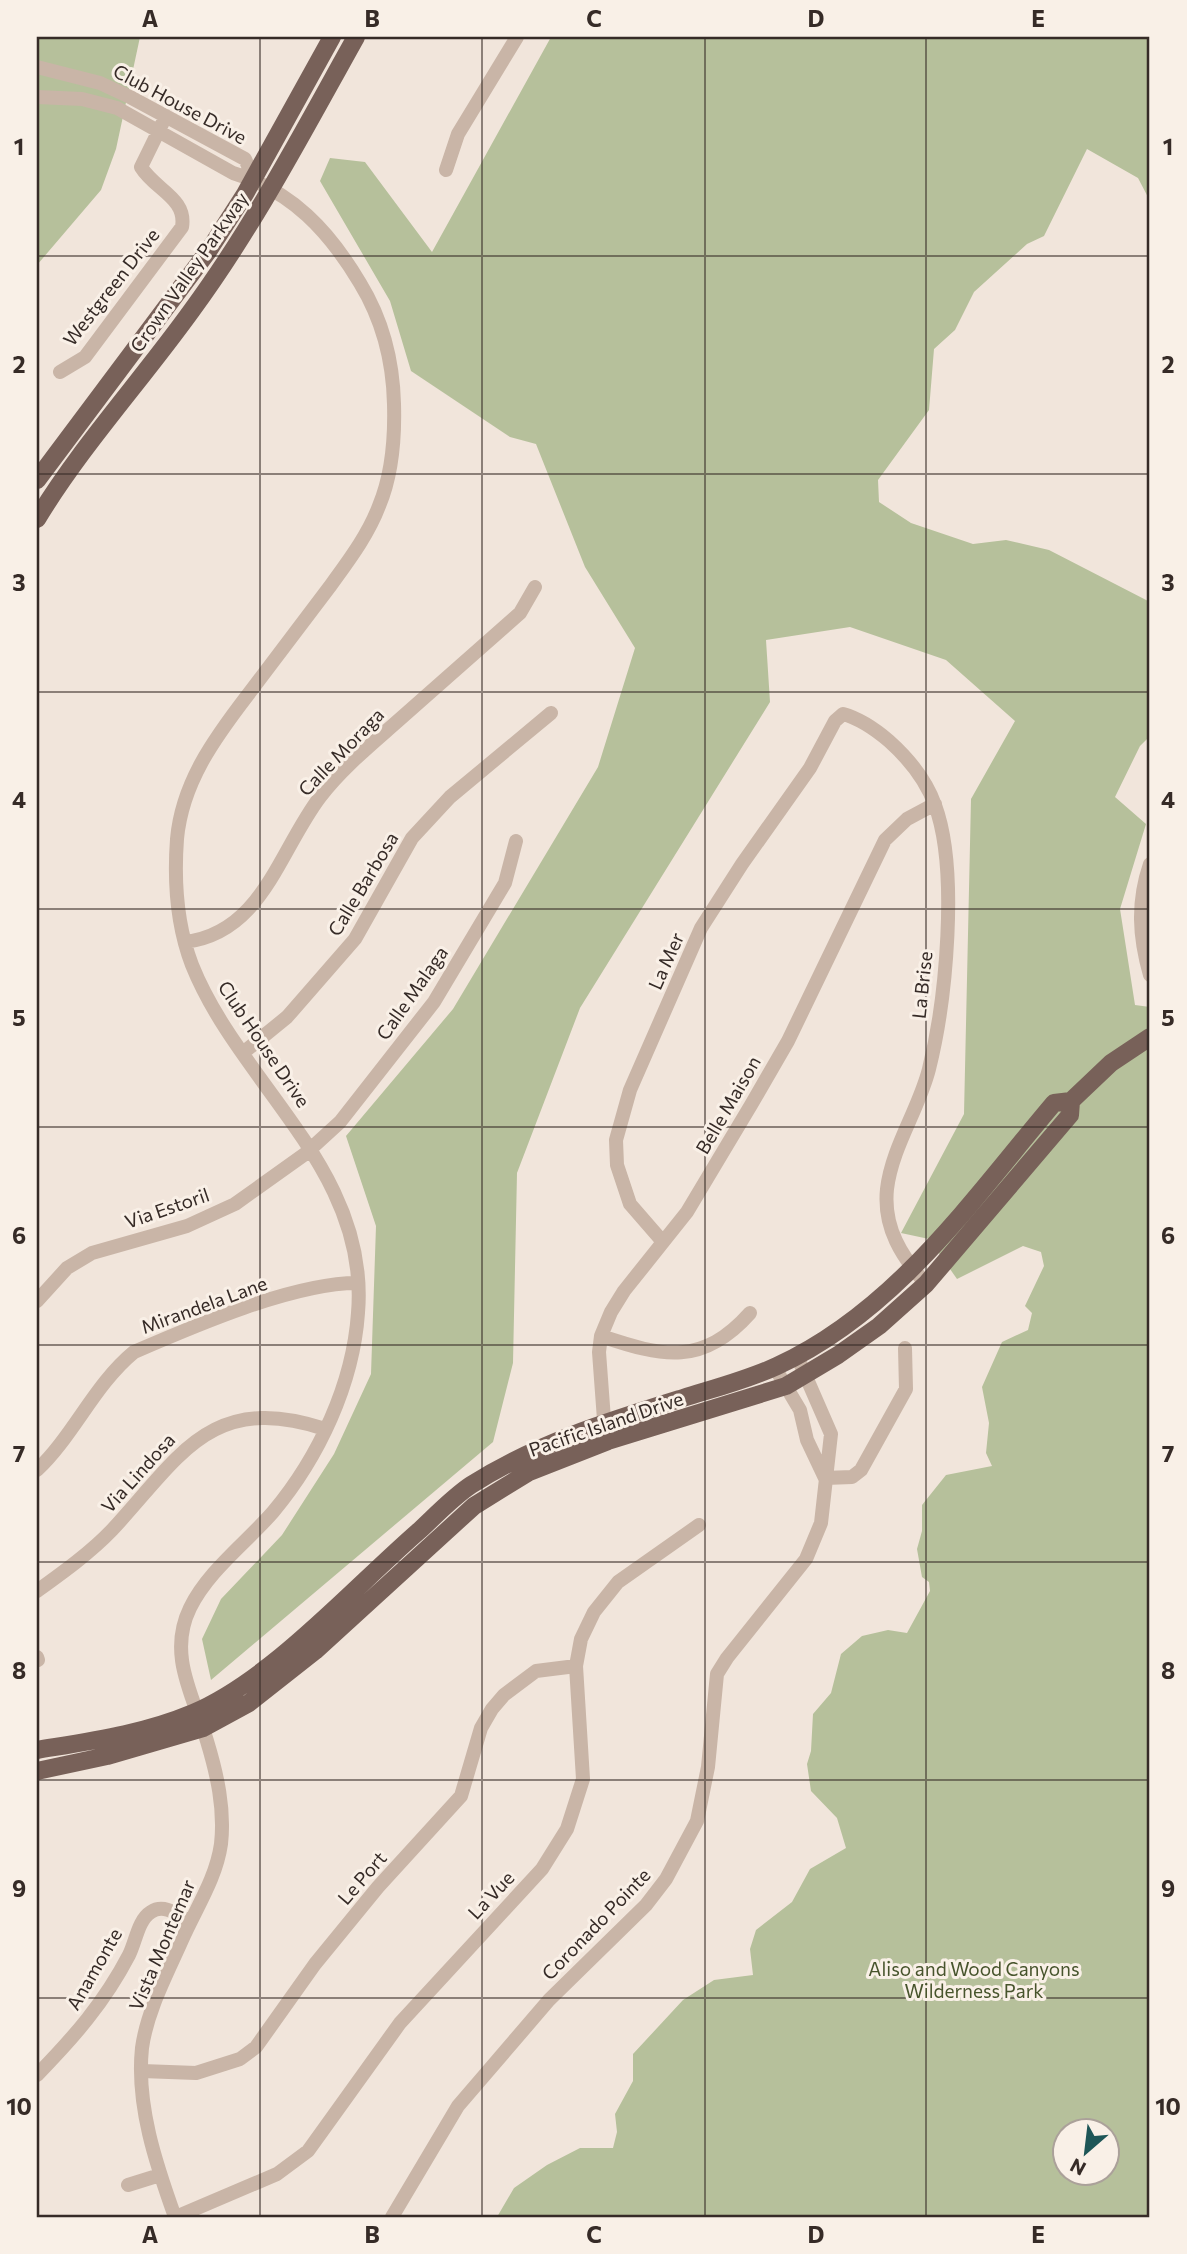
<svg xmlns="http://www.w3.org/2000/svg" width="1187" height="2254" viewBox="0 0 1187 2254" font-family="Commissioner,sans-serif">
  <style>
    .green { fill: #b6c09b; fill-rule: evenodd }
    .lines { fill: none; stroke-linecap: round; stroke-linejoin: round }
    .minor { stroke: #c9b5a7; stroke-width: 14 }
    .major { stroke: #786159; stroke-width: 18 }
    .grid { fill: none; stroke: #362b27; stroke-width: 2; stroke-opacity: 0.55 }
    .labels { text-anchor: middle; stroke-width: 6; stroke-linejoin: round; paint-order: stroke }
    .street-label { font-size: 19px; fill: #362b27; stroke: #f9f0e7 }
    .park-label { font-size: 19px; fill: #47542c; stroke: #f9f0e7 }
    .neatline { fill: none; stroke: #362b27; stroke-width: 2.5 }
    .grid-label { font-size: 23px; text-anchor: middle; font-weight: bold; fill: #362b27 }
  </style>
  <rect width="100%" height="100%" fill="#f1e5db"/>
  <path class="green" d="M37,37H140L116,149L101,190L37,265Z
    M551,37H1150V201L1138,178L1087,149L1044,236L1027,244L974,292L955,330L934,349L929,410L878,480L879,502L911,523L973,544L1006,540L1049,550L1150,602V736L1140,746L1115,797L1146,824L1120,909L1135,1005L1150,1007V2217H497L514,2188L547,2165L580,2148H613L617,2132L615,2114L633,2081V2054L683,2000L714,1980L753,1975L750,1949L756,1930L792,1902L810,1869L846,1848L837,1818L811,1791L807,1764L811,1751L813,1714L831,1693L841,1654L862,1636L888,1630L907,1633L930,1591L929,1582L922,1577L917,1549L922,1531V1505L946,1475L992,1466L986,1453L989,1423L982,1387L1002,1342L1028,1330L1032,1313L1025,1306L1044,1266L1041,1252L1023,1246L957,1279L929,1239L901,1233L964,1114L971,799L1015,721L946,660L850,627L766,640L770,702L580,1008L517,1173L513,1363L493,1442L211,1680L202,1639L221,1599L282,1535L334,1454L371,1374L376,1226L346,1136L453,1009L598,767L635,648L585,567L536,444L510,437L411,371L390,301L320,181L330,158L365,162L432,252ZM1064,2132H1106V2174H1064Z"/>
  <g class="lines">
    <path class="minor" d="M37,67L100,83L130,97L245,159L254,179
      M37,97L82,99L117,108L233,173C292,191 329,231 360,283C382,319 393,361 394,404C395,438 392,475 379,506C368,535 349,560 331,585C303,622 275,659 247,696C214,739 182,783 177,839C174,880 177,926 192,965C240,1085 370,1170 358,1313C353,1384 319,1457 273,1512C246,1543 208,1571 190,1608C167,1655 194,1697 207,1741C217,1774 225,1809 221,1844C216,1879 196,1908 182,1940C167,1974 147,2011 142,2048C136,2105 156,2164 175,2217
      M446,170L458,134L517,37
      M60,372L85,357L182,227C187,198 155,190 141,167L166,116
      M1150,864C1137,902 1139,937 1150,975
      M185,942C262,933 279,851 320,797C342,768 373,743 400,719C440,684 480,648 520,613L535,587
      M244,1052L287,1017L355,939L412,838L450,797L551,713
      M663,1242L630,1204L617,1165L616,1140L630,1090L701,928L742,864L810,768L835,721L843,714C861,719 875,729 889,741C908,758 926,780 935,805C959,870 946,1001 929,1069C919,1109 892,1147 887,1189C883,1228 902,1257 926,1284
      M37,1301L67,1268L92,1253L187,1226L235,1204L305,1154L340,1122L434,1002L505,883L516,841
      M601,1336C663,1357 703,1366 750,1313
      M775,1368L800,1410L807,1440L825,1478
      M605,1433L599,1352L601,1336L611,1312L624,1291L687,1212L751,1105L788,1041L885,840L907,819L935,804
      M37,1470C74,1435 94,1385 134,1352C194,1326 293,1283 357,1283
      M825,1478L852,1477L861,1470L906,1389L905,1348
      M37,1591C62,1573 90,1553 112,1530C179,1458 210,1391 325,1429
      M37,1657L38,1660
      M142,2071L196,2073L240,2059L256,2047L315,1964L378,1887L461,1796L481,1728L492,1709L504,1695L536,1671L576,1666
      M37,2075C74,2037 104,2003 129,1955C136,1941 138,1920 151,1912C164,1903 178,1915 190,1922
      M128,2185L160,2175
      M176,2217L277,2174L308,2151L400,2023L542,1869L567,1829L583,1779L576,1666L581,1639L594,1612L618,1582L699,1525
      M392,2217L458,2106L549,2000L646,1905L666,1879L697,1821L708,1767L717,1674L727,1658L806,1559L821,1523L831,1434L797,1356"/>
    <path class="major" d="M37,480L209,250L245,194L332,37
      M37,519C82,445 141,381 192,310C255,224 304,130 356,37
      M37,1750C91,1741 143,1734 193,1713C273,1679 354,1587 420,1530C436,1515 453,1497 471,1485C537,1443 609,1421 683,1398C715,1388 747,1380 777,1366C896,1311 971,1201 1054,1103L1071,1101L1111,1063L1150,1037
      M37,1771L107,1756L203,1728L249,1703L315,1651L474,1506L529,1472L608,1441L786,1386L838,1355L879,1326L926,1284L1070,1115L1071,1101"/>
  </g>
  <path class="grid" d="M260,37V2217M482,37V2217M705,37V2217M926,37V2217M37,256H1150M37,474H1150M37,692H1150M37,909H1150M37,1127H1150M37,1345H1150M37,1562H1150M37,1780H1150M37,1998H1150"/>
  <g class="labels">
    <g class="street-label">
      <text transform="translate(180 104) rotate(28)" y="7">Club House Drive</text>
      <text transform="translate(189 272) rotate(-55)" y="7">Crown Valley Parkway</text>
      <text transform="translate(111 287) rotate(-52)" y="7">Westgreen Drive</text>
      <text transform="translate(341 752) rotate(-46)" y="7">Calle Moraga</text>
      <text transform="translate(363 884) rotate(-59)" y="7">Calle Barbosa</text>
      <text transform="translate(666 961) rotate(-66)" y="7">La Mer</text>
      <text transform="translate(922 985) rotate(-84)" y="7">La Brise</text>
      <text transform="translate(412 993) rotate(-55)" y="7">Calle Malaga</text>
      <text transform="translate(264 1044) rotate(56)" y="7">Club House Drive</text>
      <text transform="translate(728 1105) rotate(-60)" y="7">Belle Maison</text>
      <text transform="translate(167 1208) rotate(-19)" y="7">Via Estoril</text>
      <text transform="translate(204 1305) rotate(-20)" y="7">Mirandela Lane</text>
      <text transform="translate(606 1424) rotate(-19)" y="7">Pacific Island Drive</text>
      <text transform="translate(138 1473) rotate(-48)" y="7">Via Lindosa</text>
      <text transform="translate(362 1878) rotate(-49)" y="7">Le Port</text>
      <text transform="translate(491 1895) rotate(-47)" y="7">La Vue</text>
      <text transform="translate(596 1924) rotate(-46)" y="7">Coronado Pointe</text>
      <text transform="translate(162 1945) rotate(-67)" y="7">Vista Montemar</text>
      <text transform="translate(94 1969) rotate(-60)" y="7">Anamonte</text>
    </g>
    <g class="park-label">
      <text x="974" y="1976">Aliso and Wood Canyons<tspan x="974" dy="22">Wilderness Park</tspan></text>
    </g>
  </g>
  <rect width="1187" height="2254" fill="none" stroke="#f9f0e7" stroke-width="77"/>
  <g transform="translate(1086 2152) rotate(208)"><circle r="33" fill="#f9f0e7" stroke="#aba19a" stroke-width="2"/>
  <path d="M0-5L12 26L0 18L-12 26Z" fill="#1e5657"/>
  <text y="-10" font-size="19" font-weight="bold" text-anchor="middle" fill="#362b27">N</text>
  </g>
  <rect x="38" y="38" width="1110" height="2178" class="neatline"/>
  <g class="grid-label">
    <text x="150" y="27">A</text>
    <text x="372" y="27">B</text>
    <text x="594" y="27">C</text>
    <text x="816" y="27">D</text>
    <text x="1038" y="27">E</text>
    <text x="19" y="155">1</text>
    <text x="1168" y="155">1</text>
    <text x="19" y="373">2</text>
    <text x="1168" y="373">2</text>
    <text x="19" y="591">3</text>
    <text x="1168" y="591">3</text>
    <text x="19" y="808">4</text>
    <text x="1168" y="808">4</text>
    <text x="19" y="1026">5</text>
    <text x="1168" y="1026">5</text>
    <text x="19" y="1244">6</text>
    <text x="1168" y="1244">6</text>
    <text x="19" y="1462">7</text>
    <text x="1168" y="1462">7</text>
    <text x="19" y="1679">8</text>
    <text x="1168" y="1679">8</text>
    <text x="19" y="1897">9</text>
    <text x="1168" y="1897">9</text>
    <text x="19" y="2115">10</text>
    <text x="1168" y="2115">10</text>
    <text x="150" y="2243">A</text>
    <text x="372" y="2243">B</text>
    <text x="594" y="2243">C</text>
    <text x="816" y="2243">D</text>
    <text x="1038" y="2243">E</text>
  </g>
</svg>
